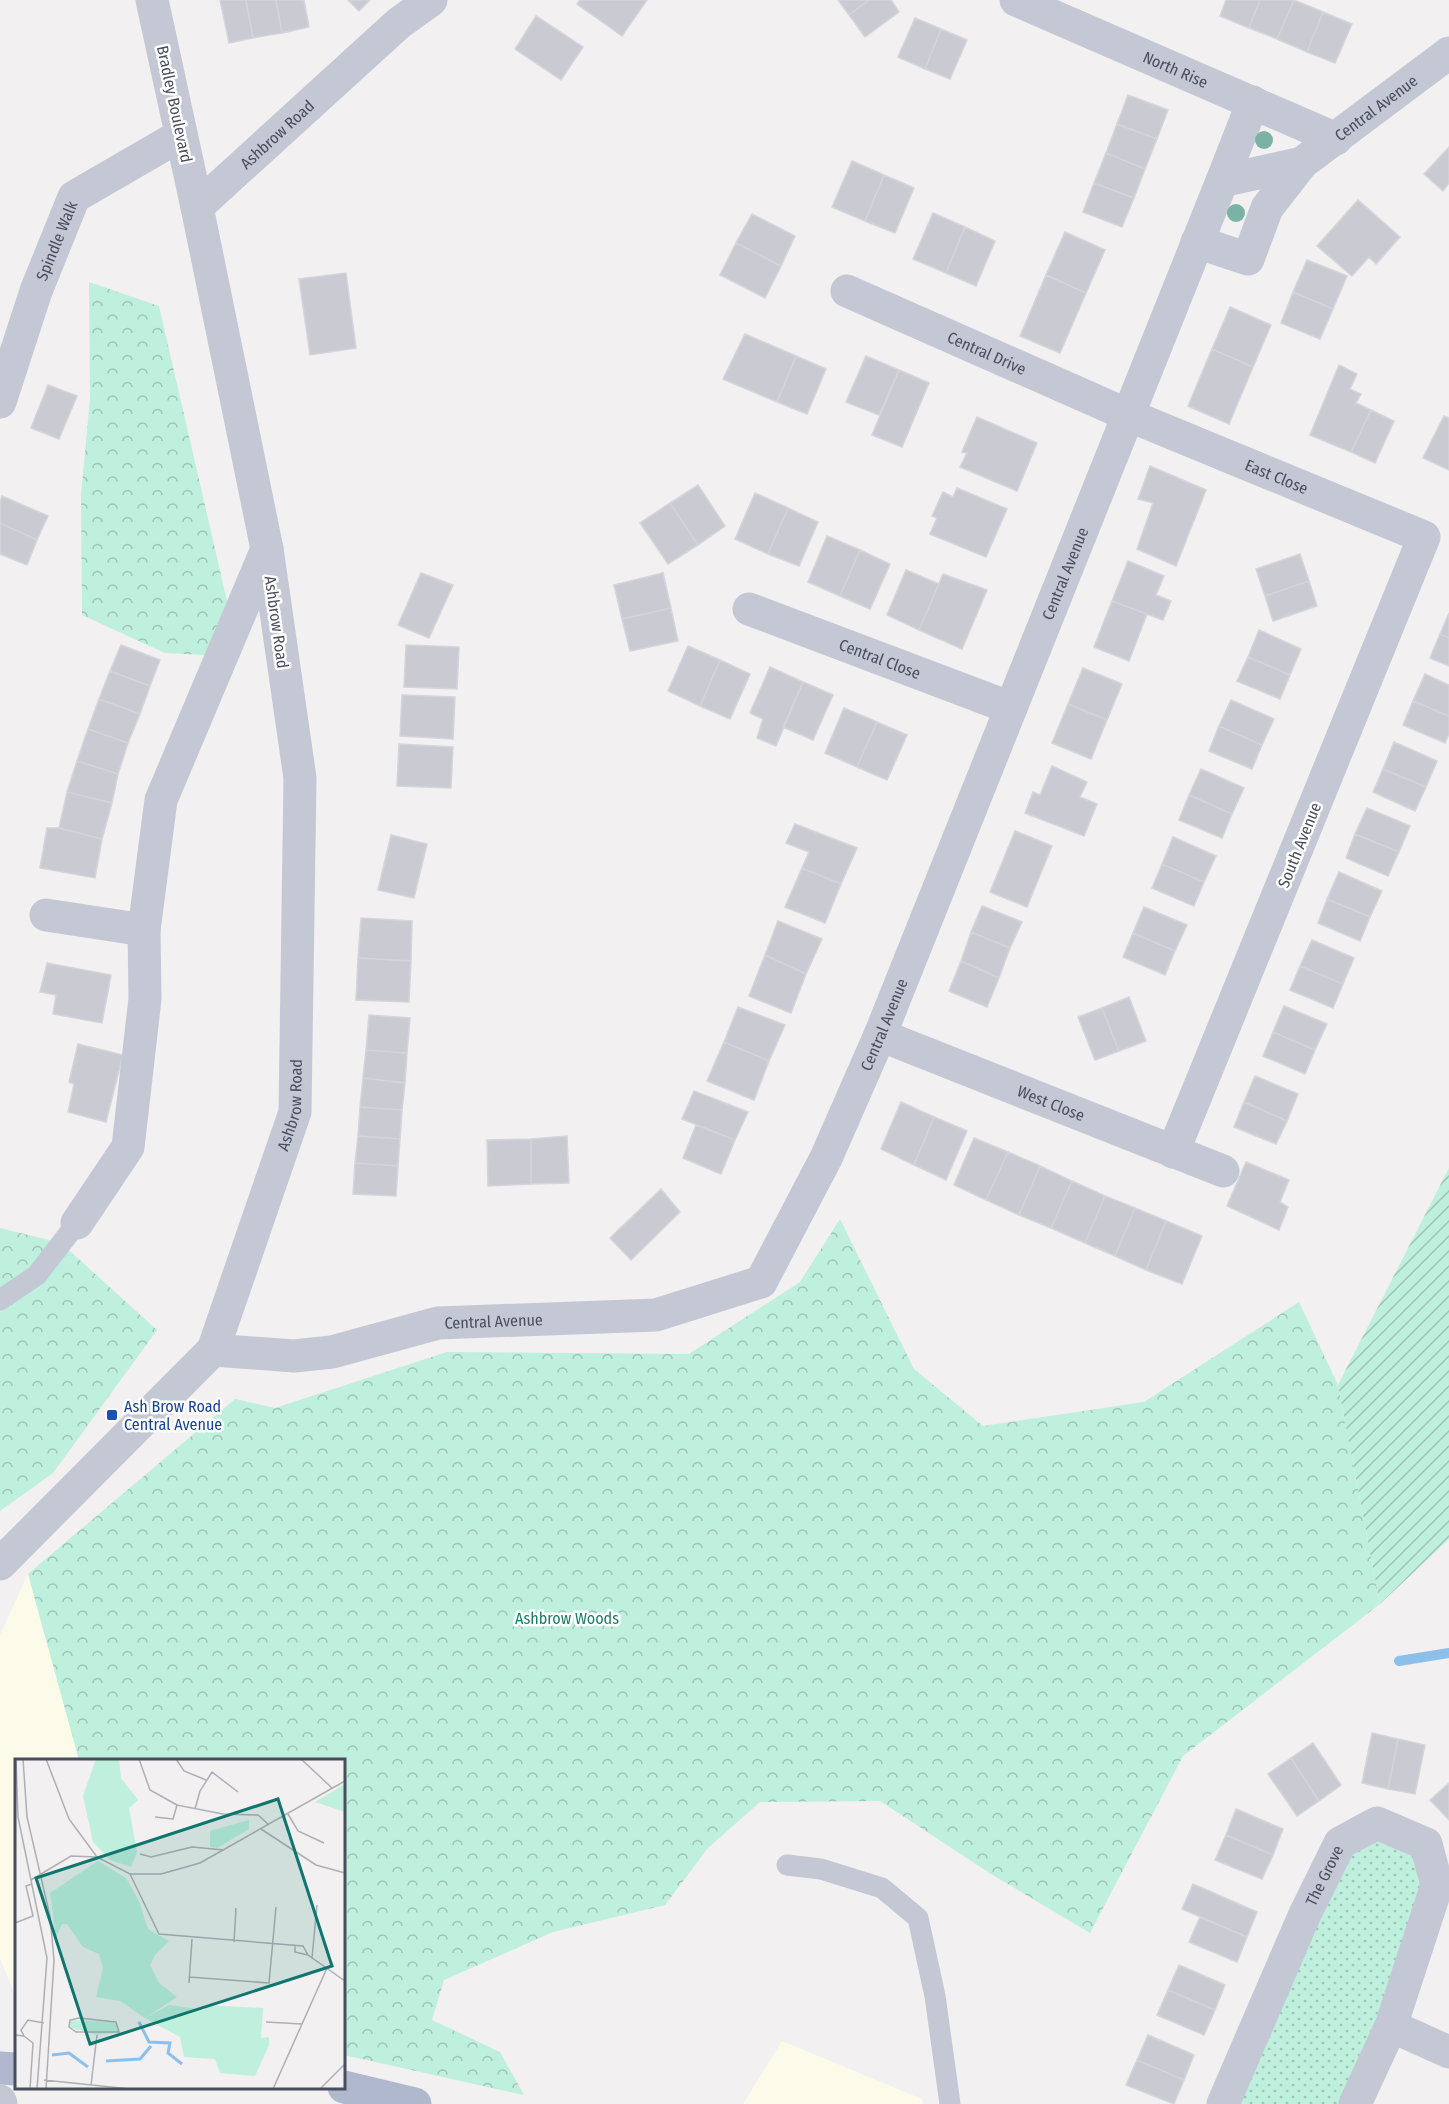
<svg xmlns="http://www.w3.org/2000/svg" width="1449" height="2104" viewBox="0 0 1449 2104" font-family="'Fira Sans Condensed',sans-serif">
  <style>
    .commercial { fill: #fcfbea }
    .grass { fill: url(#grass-dots) }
    .forest { fill: url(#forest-crowns) }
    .garden { fill: url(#garden-furrows) }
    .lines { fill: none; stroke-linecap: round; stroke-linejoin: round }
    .stream { stroke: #8cc0eb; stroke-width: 10 }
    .building { fill: #cacbd2; stroke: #d4d4db; stroke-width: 1.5 }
    .service { stroke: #c4c8d4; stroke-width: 21 }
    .minor { stroke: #c4c8d4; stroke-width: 33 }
    .primary { stroke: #b0b8ce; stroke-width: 33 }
    .tree { fill: #7ab2a4 }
    .transit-dot { fill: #1a4fb4; stroke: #fff; stroke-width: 2 }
    .labels { text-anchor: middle; stroke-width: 5; stroke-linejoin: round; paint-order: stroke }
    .street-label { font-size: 16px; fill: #484e5d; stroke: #fff }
    .transit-label { font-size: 16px; fill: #164399; stroke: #fff; text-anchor: start }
    .park-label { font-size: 16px; fill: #187f65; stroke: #fff }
    .inset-river { fill: none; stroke: #8cc0eb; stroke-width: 3 }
    .inset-road { fill: none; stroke: #aeafb5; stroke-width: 1.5 }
    .view { fill: #0f766e; fill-opacity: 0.15; stroke: #0f766e; stroke-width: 3 }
    .inset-edge { fill: none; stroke: #484e5d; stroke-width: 3 }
  </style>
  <defs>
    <pattern id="grass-dots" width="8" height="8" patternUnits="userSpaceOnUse" patternTransform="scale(1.5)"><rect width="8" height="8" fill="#bfefdd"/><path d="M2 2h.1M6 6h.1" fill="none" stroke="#9dc4b6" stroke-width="1.8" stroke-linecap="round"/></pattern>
    <pattern id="forest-crowns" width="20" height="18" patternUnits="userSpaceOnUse" patternTransform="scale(1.5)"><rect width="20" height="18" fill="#bfefdd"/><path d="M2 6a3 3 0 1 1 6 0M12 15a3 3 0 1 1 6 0" fill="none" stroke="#9dc4b6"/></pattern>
    <pattern id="garden-furrows" width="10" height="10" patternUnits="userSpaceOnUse" patternTransform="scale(1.5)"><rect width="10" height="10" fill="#bfefdd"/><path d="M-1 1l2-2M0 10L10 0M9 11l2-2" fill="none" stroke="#9dc4b6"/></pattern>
  </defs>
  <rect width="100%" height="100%" fill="#f2f0f0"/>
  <path class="commercial" d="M28,1574L79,1760H16V1991L12,1988L0,1958V1635Z
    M782,2041L922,2099L923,2104H743Z"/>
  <path class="grass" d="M1377,1823L1426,1844L1437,1885L1355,2104H1223L1305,1914Z"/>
  <path class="forest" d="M89,282L159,306L227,601L206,655L165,653L82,615L81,495L90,399Z
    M840,1219L914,1369L983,1426L1144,1402L1299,1302L1338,1385L1380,1604L1183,1756L1090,1933L991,1874L880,1801L760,1802L708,1848L665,1905L553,1932L444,1980L432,2020L500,2052L524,2095L344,2055V1760H79L28,1574L235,1399L275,1408L447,1352L689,1354L800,1282Z
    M0,1228L61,1243L157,1330L53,1473L0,1511Z"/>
  <path class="garden" d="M1449,1168V1539L1380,1604L1338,1385Z"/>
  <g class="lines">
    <path class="stream" d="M1399,1661L1449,1653"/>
  </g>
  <path class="building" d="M220,0H246L253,38L229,43Z
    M246,0H276L282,33L253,38Z
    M276,0H304L309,27L282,33Z
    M348,0H370L359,11Z
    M580,0H647L622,36L577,4Z
    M838,0H869L849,15Z
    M869,0H891L899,12L865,37L849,15Z
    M1226,0H1260L1249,28L1220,16Z
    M1260,0H1294L1277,39L1249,28Z
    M1294,0L1323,12L1307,52L1277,39Z
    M1323,12L1352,24L1335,63L1307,52Z
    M536,16L583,47L561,80L515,49Z
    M915,18L941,29L925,69L898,57Z
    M941,29L967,40L950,79L925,69Z
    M1128,95L1168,110L1157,139L1117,124Z
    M1117,124L1157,139L1145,169L1106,153Z
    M1449,147V183L1443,191L1424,174Z
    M1106,153L1145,169L1134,198L1094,183Z
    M852,161L884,175L865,221L832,207Z
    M884,175L914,188L895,233L865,221Z
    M1094,183L1134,198L1122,227L1083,212Z
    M1358,200L1400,237L1376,264L1369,257L1352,276L1317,246Z
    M933,213L965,227L946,273L913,259Z
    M752,214L795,236L781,266L736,243Z
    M965,227L995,241L976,286L946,273Z
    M1065,232L1105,250L1086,293L1046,275Z
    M736,243L781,266L765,298L720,275Z
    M1307,260L1347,276L1333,309L1293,292Z
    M346,273L356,348L310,355L299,279Z
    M1046,275L1086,293L1060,353L1020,336Z
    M1293,292L1333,309L1320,339L1281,323Z
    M1230,307L1271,325L1253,367L1212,349Z
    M745,334L796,356L777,402L723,379Z
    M1212,349L1253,367L1229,424L1188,406Z
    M796,356L826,369L807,414L777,402Z
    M866,356L899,370L879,415L846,402Z
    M1339,365L1357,374L1350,389L1361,394L1356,403L1371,410L1351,452L1310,435Z
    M899,370L929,383L902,447L872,435Z
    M48,385L77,396L59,439L31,428Z
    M1371,410L1394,421L1375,463L1351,452Z
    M1444,416L1449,418V470L1423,458Z
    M977,417L1037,443L1017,491L960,467L967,453L962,452Z
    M1150,466L1206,490L1176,566L1137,549L1153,503L1138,499Z
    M698,485L725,526L698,545L670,503Z
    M957,488L1007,509L986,557L930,534L937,518L932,516L943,492L953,497Z
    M755,493L788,508L768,554L735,539Z
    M2,496L48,516L37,540L0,523V502Z
    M670,503L698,545L668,564L640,523Z
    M788,508L818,522L799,566L768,554Z
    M0,523L37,540L27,565L0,554Z
    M827,536L860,550L840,596L808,582Z
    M860,550L890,564L870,609L840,596Z
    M1300,554L1309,581L1265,596L1256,569Z
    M1128,561L1164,576L1156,595L1171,601L1163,620L1112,601Z
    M906,570L939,584L919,630L887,615Z
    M421,573L453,585L429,638L398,625Z
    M663,573L671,608L622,619L614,585Z
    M943,574L987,590L962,649L919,630Z
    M1309,581L1317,606L1273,621L1265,596Z
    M1112,601L1147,614L1129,661L1094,647Z
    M671,608L678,641L630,651L622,619Z
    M1449,613V638L1440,634Z
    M1259,630L1301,649L1290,675L1248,657Z
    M1440,634L1449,638V666L1430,658Z
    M121,645L160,660L150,686L110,671Z
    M406,645L459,647L457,689L404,687Z
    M688,646L720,660L700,706L668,691Z
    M1248,657L1290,675L1280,699L1237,681Z
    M720,660L750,674L730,719L700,706Z
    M770,667L803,682L776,746L757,738L763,719L750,713Z
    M1083,668L1122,684L1107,720L1068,704Z
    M110,671L150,686L140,714L99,699Z
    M1425,674L1449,685V716L1413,701Z
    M803,682L833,695L813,740L783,727Z
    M402,695L455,697L453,739L400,736Z
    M99,699L140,714L128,743L88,729Z
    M1231,700L1274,719L1262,745L1219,726Z
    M1413,701L1449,716V734L1445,743L1403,725Z
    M1068,704L1107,720L1091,759L1052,743Z
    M844,708L877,722L857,767L825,753Z
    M877,722L907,735L887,780L857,767Z
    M1219,726L1262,745L1252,769L1209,751Z
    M88,729L128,743L118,774L77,761Z
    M1394,742L1437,761L1426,787L1383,769Z
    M399,744L453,747L451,788L397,786Z
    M77,761L118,774L112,803L67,792Z
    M1052,766L1087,782L1080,797L1097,804L1084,836L1025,813L1033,792L1040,795Z
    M1201,769L1244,788L1232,814L1189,795Z
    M1383,769L1426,787L1415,811L1373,792Z
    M67,792L112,803L102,839L59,828Z
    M1189,795L1232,814L1222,838L1179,820Z
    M1367,808L1410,826L1399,852L1355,834Z
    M795,824L857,848L841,884L802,868L809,852L786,843Z
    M47,828H59L102,839L95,878L40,868Z
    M1015,831L1052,846L1027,907L990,892Z
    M1355,834L1399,852L1388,876L1346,858Z
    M391,835L427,844L414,898L378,890Z
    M1173,837L1216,856L1204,882L1162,864Z
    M1162,864L1204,882L1194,906L1152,888Z
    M802,868L841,884L825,923L785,907Z
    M1339,872L1382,891L1370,917L1327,899Z
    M1327,899L1370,917L1360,941L1318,923Z
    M982,906L1022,922L1010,948L971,932Z
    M1144,907L1187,925L1175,951L1133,933Z
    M361,918L412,921L411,961L358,958Z
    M778,921L822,939L806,974L765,955Z
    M971,932L1010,948L999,978L961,961Z
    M1133,933L1175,951L1165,975L1123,957Z
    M1312,940L1354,958L1343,984L1300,966Z
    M765,955L806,974L791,1013L749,996Z
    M358,958L411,961L409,1002L356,1000Z
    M961,961L999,978L987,1007L949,991Z
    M47,963L111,975L102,1023L53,1014L56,995L40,992Z
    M1300,966L1343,984L1333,1008L1290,990Z
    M1129,997L1146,1041L1119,1051L1102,1008Z
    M1284,1006L1327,1024L1315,1050L1273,1032Z
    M738,1007L785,1025L769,1061L724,1042Z
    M1102,1008L1119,1051L1095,1060L1078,1017Z
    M369,1015L410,1018L407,1053L366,1050Z
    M1273,1032L1315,1050L1305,1074L1263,1056Z
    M724,1042L769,1061L754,1100L707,1081Z
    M78,1044L123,1055L106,1122L68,1112L74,1084L69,1082Z
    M366,1050L407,1053L405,1083L363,1078Z
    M1255,1076L1298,1094L1287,1121L1244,1102Z
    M363,1078L405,1083L402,1110L360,1107Z
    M694,1091L748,1112L735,1140L682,1119Z
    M901,1102L934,1117L914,1165L881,1149Z
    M1244,1102L1287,1121L1276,1144L1234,1127Z
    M360,1107L402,1110L400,1139L358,1136Z
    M934,1117L967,1131L946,1180L914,1165Z
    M696,1125L735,1140L721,1174L683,1158Z
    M358,1136L400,1139L398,1166L355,1163Z
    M567,1136L569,1183L531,1184V1139Z
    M974,1138L1008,1152L986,1200L954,1185Z
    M531,1139V1184L488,1186L487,1140Z
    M1008,1152L1040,1166L1019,1215L986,1200Z
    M1246,1162L1289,1180L1280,1202L1288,1207L1279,1230L1227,1206Z
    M355,1163L398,1166L396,1196L353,1194Z
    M1040,1166L1072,1181L1051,1228L1019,1215Z
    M1072,1181L1105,1196L1085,1243L1051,1228Z
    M661,1189L680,1212L631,1260L610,1238Z
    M1105,1196L1135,1208L1115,1256L1085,1243Z
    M1135,1208L1166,1221L1146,1270L1115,1256Z
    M1166,1221L1202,1236L1182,1284L1146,1270Z
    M1372,1733L1398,1739L1388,1789L1362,1783Z
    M1398,1739L1425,1745L1415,1794L1388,1789Z
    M1313,1743L1341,1785L1319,1801L1291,1758Z
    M1291,1758L1319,1801L1297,1816L1268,1774Z
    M1449,1783V1820L1430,1800Z
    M1236,1809L1283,1829L1273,1855L1226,1835Z
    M1226,1835L1273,1855L1262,1879L1215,1860Z
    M1193,1884L1257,1912L1247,1937L1182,1909Z
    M1200,1917L1247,1937L1237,1962L1189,1942Z
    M1179,1965L1225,1985L1215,2010L1168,1990Z
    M1168,1990L1215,2010L1204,2035L1157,2015Z
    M1148,2035L1194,2055L1184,2080L1137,2060Z
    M1137,2060L1184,2080L1174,2104L1126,2085Z"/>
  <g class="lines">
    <path class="service" d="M0,1300L37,1275L77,1223
      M787,1865L821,1869L882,1888L918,1918L935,1996L950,2104"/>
    <g class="minor">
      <path id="s1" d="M1016,0L1336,139"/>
      <path d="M1222,181L1253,102"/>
      <path id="s2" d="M197,207L399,23L431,0"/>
      <path d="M1197,242L1248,259L1267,208L1302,163"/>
      <path id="s3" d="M847,291L1128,415L1424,537L1173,1152"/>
      <path id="s4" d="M0,402L36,291L74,197L181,135"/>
      <path id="s5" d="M749,609L1011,708"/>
      <path d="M46,915L144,930"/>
      <path id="s6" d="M880,1035L1223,1171"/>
      <path d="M77,1223L128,1147L145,999L144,930L161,800L267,549"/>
      <path id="s7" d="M213,1350L294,1356L332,1352L438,1323L656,1315L761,1282L826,1158L880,1035L1222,181L1302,163L1449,53"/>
      <path id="s8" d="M0,1564L213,1350L295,1112L300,778L267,549L197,207L152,0"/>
      <path d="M1391,2026L1449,2052"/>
      <path d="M0,2101L1,2104"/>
      <path id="s9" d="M1223,2104L1305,1914L1340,1843L1377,1823L1426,1844L1437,1885L1391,2026L1355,2104"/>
    </g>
    <path class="primary" d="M0,2068L16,2069
      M344,2087L415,2104"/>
  </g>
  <g class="tree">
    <circle cx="1264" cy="140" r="9"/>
    <circle cx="1236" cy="213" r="9"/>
  </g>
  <rect class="transit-dot" x="106" y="1409" width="12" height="12" rx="3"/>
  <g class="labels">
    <g class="street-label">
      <text dy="6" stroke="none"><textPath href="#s1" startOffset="174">North Rise</textPath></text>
      <text transform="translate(175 104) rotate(78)" y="6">Bradley Boulevard</text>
      <text dy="6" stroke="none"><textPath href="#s7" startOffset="1926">Central Avenue</textPath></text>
      <text dy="6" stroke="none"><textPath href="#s2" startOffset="108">Ashbrow Road</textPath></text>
      <text dy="6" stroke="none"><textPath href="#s4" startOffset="171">Spindle Walk</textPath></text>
      <text dy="6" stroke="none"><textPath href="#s3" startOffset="153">Central Drive</textPath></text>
      <text dy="6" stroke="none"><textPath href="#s3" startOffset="468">East Close</textPath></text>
      <text dy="6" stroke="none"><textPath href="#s7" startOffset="1329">Central Avenue</textPath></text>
      <text transform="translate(277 622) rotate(82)" y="6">Ashbrow Road</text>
      <text dy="6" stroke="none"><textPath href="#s5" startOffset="140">Central Close</textPath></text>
      <text transform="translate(1299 845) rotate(-68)" y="6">South Avenue</text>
      <text dy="6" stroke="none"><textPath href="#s7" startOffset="843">Central Avenue</textPath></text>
      <text dy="6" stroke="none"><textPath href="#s6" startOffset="184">West Close</textPath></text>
      <text dy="6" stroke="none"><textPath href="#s8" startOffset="560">Ashbrow Road</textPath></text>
      <text dy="6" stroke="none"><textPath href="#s7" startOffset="285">Central Avenue</textPath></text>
      <text dy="6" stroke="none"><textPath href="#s9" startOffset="250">The Grove</textPath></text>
    </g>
    <g class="transit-label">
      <text x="124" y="1412">Ash Brow Road<tspan x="124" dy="18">Central Avenue</tspan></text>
    </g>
    <g class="park-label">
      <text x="567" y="1624">Ashbrow Woods</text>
    </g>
  </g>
  <g transform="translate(15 1759)">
    <rect width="330" height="330" fill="#f2f0f0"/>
    <path d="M55,261L101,263L104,273L82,276L54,268Z" fill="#bfefdd"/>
    <path d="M81,0H104L106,19L123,41L114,49L122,93L116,108L95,101L78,83L68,37ZM330,25V53L300,43ZM234,61V70L202,89L195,88V72ZM83,102L111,119L124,142L133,170L154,182L140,196L135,206L144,224L162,238L130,259L105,242L81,238L88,209L84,195L68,188L52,165H47L41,179L35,134Z" fill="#bfefdd"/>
    <path d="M154,246L190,251L191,246L248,249L246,279L254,278V286L240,317L205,314L200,300L169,298L165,278L130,259Z" fill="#bfefdd"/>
    <path class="inset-river" d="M124,263L134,283L155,284L153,294L167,305M37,296L54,294L73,308M91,302L125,300L136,287"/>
    <path class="inset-road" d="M1,0L3,58L32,199L22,330M8,0L12,58L35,157L39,201L31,330M31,0L54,60L82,98M124,0L135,31L162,46M161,0L169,12L191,21M286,0L317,29M180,50L185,32L197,13L223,33M273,55L283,72L309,84M140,58L158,60L162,46L208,55L243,56L254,66M246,70L301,106L330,114M125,95L136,98L177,88L209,91M115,115L144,175L288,187L293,196L330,222M16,121L56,97L82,98L115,115H146L185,104L330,22M0,164L18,157L11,127L17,125M219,183L221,149M280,187V193L293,196M297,199L302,146M174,218L254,224L261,148M174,224L177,180M64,259L101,263L104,273H61L54,268L55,261ZM251,263L287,265M0,276L9,277L6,271L13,261L29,264M9,277L18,284L15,330M29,321L115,330M76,326L82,276M258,330L312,209M305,330L330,305"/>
    <path class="view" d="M263,40L317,207L75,285L21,119Z"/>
    <rect width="330" height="330" class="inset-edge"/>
  </g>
</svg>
